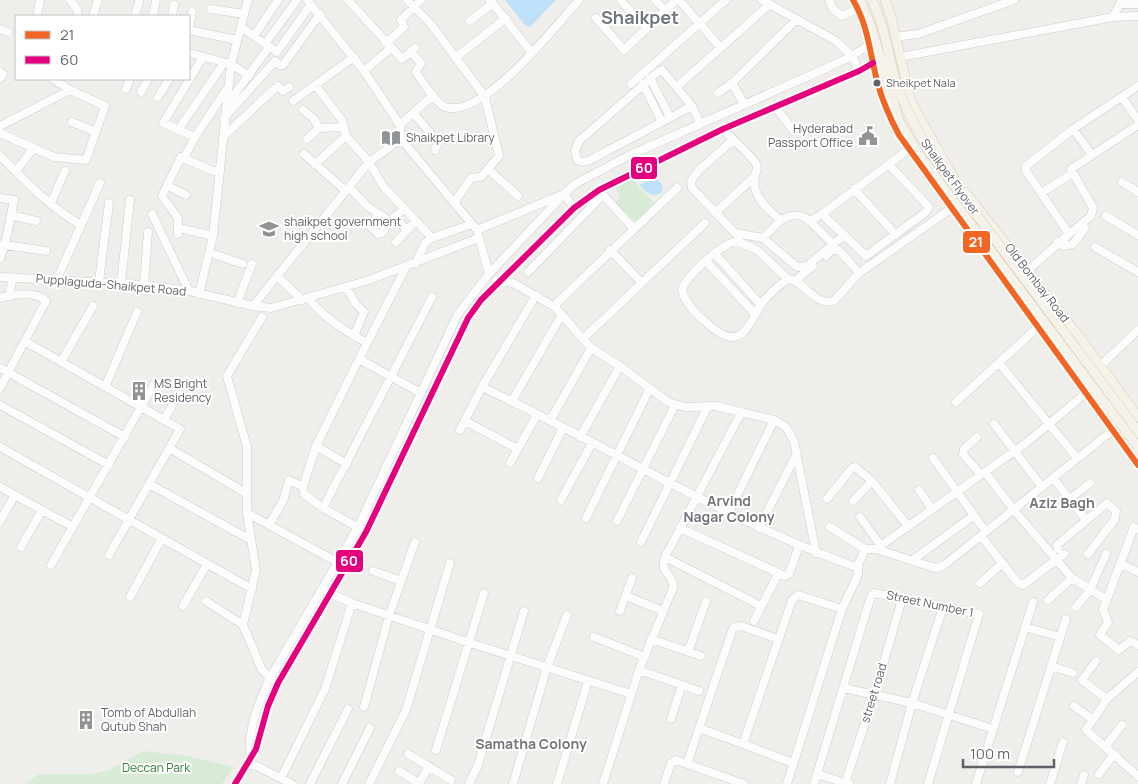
<svg xmlns="http://www.w3.org/2000/svg" width="1138" height="784" viewBox="0 0 1138 784" font-family="Manrope,sans-serif">
  <style>
    .green { fill: #d8ebd6 }
    .water { fill: #bfe0f9 }
    .lines { fill: none; stroke-linecap: round; stroke-linejoin: round }
    .minor-casing { stroke: #cbcccc; stroke-width: 9 }
    .major-casing { stroke: #d7ceb8; stroke-width: 10 }
    .minor { stroke: #fdfcfc; stroke-width: 8 }
    .major { stroke: #f4f2e9; stroke-width: 9 }
    .major-bridge-casing { stroke: #d7ceb8; stroke-width: 10; stroke-linecap: butt }
    .major-bridge { stroke: #f4f2e9; stroke-width: 9 }
    .bus-1-casing { stroke: #fff; stroke-width: 10 }
    .bus-2-casing { stroke: #fff; stroke-width: 10 }
    .bus-1 { stroke: #f26522; stroke-width: 6 }
    .bus-2 { stroke: #e5007d; stroke-width: 6 }
    .bus-dot { fill: #5f6368; stroke: #fff; stroke-width: 2 }
    .labels { text-anchor: middle; stroke-width: 4; stroke-linejoin: round; paint-order: stroke }
    .bus-label { font-size: 11px; fill: #5f6368; stroke: #fff; text-anchor: start }
    .poi-label { font-size: 12px; fill: #5f6368; stroke: #fff; text-anchor: start }
    .street-label { font-size: 12px; fill: #5f6368; stroke: #fff }
    .park-label { font-size: 12px; fill: #348238; stroke: #fff }
    .neighbourhood-label { font-size: 14px; font-weight: bold; fill: #70757a; stroke: #fff }
    .district-label { font-size: 18px; font-weight: bold; fill: #70757a; stroke: #fff }
    .line-badge { stroke: #fff; stroke-width: 2 }
    .badge-label { font-size: 14px; text-anchor: middle; font-weight: bold; fill: #fff }
  </style>
  <rect width="100%" height="100%" fill="#efeeea"/>
  <path class="green" d="M632,179L655,204L635,222L615,203L620,196L616,188Z
    M143,751L187,756L233,767L222,784H26L39,774H93L110,770Z"/>
  <path class="water" d="M505,0H556L530,27L525,25Z
    M648,179C655,178 661,180 663,187L661,193C651,198 645,192 640,185Z"/>
  <g class="lines">
    <g class="minor-casing">
      <path id="minor" d="M70,0L77,9L78,16
        M307,0L364,71L400,125L401,139L477,230L489,274
        M348,0L402,59L415,48
        M421,0L414,7L430,23L485,97L499,156L481,177L471,178L454,203
        M490,0L532,53
        M655,0L665,10
        M679,0L720,47
        M762,0L836,41L852,56L859,71
        M829,0L833,9L842,16L858,9
        M622,2L646,28
        M1120,4H1138
        M211,9L244,14
        M37,16L40,0
        M93,16L98,0
        M135,16L139,1
        M153,16L156,0
        M172,16L174,5
        M1113,17L1138,16
        M596,18L624,50L676,0
        M470,21L493,3
        M241,27L277,52L311,4
        M189,28L192,12
        M0,29L8,32
        M189,30L237,40
        M254,36L278,0
        M895,37L918,34L1014,0
        M386,43L404,27L401,20L414,7L407,0
        M265,44L297,0
        M411,52L421,63L416,72C421,80 437,104 445,107C483,120 556,25 579,0
        M189,53L231,64L249,76
        M900,57L1113,17L1122,0
        M455,58L506,18
        M662,70L692,106L590,160L583,162L577,160L575,151L579,141L659,71Z
        M364,71L391,48
        M0,72L3,74L0,78
        M650,78L670,117
        M631,84L726,0
        M643,84L662,122
        M680,84L769,5
        M315,85L342,120L346,136L369,162L383,186L432,238
        M126,89L130,79
        M141,92L148,79
        M718,93L732,83
        M158,97L169,79
        M1123,99L1138,120
        M293,101L354,57
        M744,104L732,83L796,20
        M226,106L269,47
        M692,106L700,123
        M776,108L793,130
        M303,110L314,119L319,128
        M414,114L438,142L435,150
        M224,118L275,61L279,65H283L320,14
        M72,122L96,132
        M400,125L433,95
        M0,126L70,90
        M319,128L344,127
        M723,129C733,141 748,151 756,164C759,169 755,173 754,179C753,196 768,211 781,220C792,214 801,213 810,221L822,214
        M1073,129L1092,155
        M178,130L224,63
        M0,133L54,157L86,160L105,106L70,90L53,79
        M195,137L163,123L203,57
        M223,137L274,89L278,86L283,91L289,87
        M307,139L319,128
        M732,141L698,171L691,181L692,188L735,233L763,238L797,267L807,266L843,236
        M304,154L346,191
        M0,156C26,181 49,207 81,225
        M184,158L195,137L226,90
        M315,164L346,136
        M892,168L929,207L926,212L866,256L822,214L909,149
        M488,169L518,196
        M16,171L32,150
        M1122,182L1138,192
        M168,186L186,195
        M349,187L368,207L390,221L404,209
        M854,189L896,235
        M1041,193L1073,173
        M604,196L633,228
        M0,198L14,200L5,245L46,251
        M51,203L65,171
        M716,212L755,176
        M152,214L189,291
        M379,214L370,226L378,234L382,233L390,221
        M11,215L36,221
        M1106,216L1138,235
        M394,217L407,230
        M810,221L833,244
        M179,228L213,236
        M477,230L564,194L574,208
        M178,234V218L162,196L181,157L213,171H220
        M1069,234L1091,216L1093,208L1071,169L1138,125
        M763,238L781,220
        M396,242L416,221
        M1058,242L1063,246L1073,244L1085,228
        M1095,247L1138,272
        M610,250L641,282
        M210,253L243,264
        M714,253L761,305
        M826,256L832,250H839L859,273
        M0,258L5,245H2
        M706,261L755,314
        M416,263L425,243L432,238L472,224
        M1027,271L1069,234L1026,171V166L1073,129L1138,86
        M528,272L603,195
        M277,276L302,300
        M0,277L144,285L189,291L253,306L271,308L366,281L479,238
        M57,279L100,183
        M788,279L757,250L737,241C722,243 686,276 682,290C685,303 697,315 707,323C713,329 725,338 734,337C748,335 755,312 763,302C770,293 778,286 788,279C805,281 814,306 834,301L859,273L952,208
        M496,280L513,283L555,307L591,348L620,366L668,402L685,407L716,406L774,420L786,427L794,441L816,553
        M796,280L813,266
        M99,281L109,203
        M121,283L130,200
        M144,285L148,232
        M346,287L356,304L364,312L354,336
        M199,294L213,236L231,64L248,0
        M9,296L13,277
        M0,298C12,294 37,291 46,301L0,388
        M308,298C324,318 345,331 367,343
        M237,303L252,264
        M557,303L677,188
        M253,306L369,162L401,139
        M262,317L227,376L247,447V513L256,570L243,625L262,670L272,680
        M588,334L705,223
        M26,342L180,429L109,555
        M359,359L406,267
        M61,362L93,306
        M999,363L1077,458
        M1100,366L1138,330
        M0,368L125,437
        M105,387L137,312
        M482,387C606,445 723,519 853,566L858,565L865,549
        M512,401L561,316
        M956,402L1038,327
        M0,405L109,465
        M164,420L179,393
        M465,421L518,449
        M550,421L591,348
        M994,424L1042,487
        M460,430L482,387L536,295
        M580,437L620,366
        M977,437L964,449L963,454L981,475
        M316,446L359,359L421,393
        M0,447L252,589
        M169,448L246,493
        M933,458L986,532
        M510,463L537,415
        M347,464L316,446L303,487L304,494L323,508L361,529
        M985,472L1014,510L1072,578L1107,600
        M538,478L563,428
        M1053,478L1086,520
        M149,484L251,540
        M0,487L73,527
        M919,490L932,509
        M827,499L852,468L855,467L872,481L907,525
        M1070,499L1090,483
        M561,500L592,443
        M853,501L872,481
        M323,508L432,297
        M729,512L774,420
        M247,513L269,525L283,501L289,480L303,487
        M860,517L881,546
        M586,518L650,388
        M0,521L15,495
        M617,521L675,405
        M269,525L339,563
        M830,527L865,549H876L935,568L943,566L1113,430
        M680,528L785,576L789,574L799,546
        M759,528L797,453
        M1138,529L1134,527L1103,610L1108,622L1100,635L1119,650L1130,641L1138,645
        M981,536L1018,583L1023,585L1064,554
        M641,542L708,406
        M21,547L42,510
        M876,549L1026,443L1086,393
        M1058,549L1057,545L1107,503L1116,511L1115,519L1088,554
        M665,557L761,606
        M914,559L973,516
        M1121,564L1138,572
        M51,565L154,384
        M373,571L401,581
        M980,583L1003,563
        M327,592L352,603L470,643L631,694
        M626,596L663,611
        M130,597L162,538
        M1048,600L1072,578
        M206,601L243,625
        M183,606L207,564
        M1076,607L1090,590L1106,554
        M620,611L632,578
        M754,621L778,574
        M1025,627L1060,637
        M594,637L645,657
        M651,639L701,656
        M688,652L706,601
        M1096,661L1082,680L1107,699
        M1051,666L1073,673
        M639,670L699,691
        M1138,672L1107,699L1086,730L1138,776
        M843,688L912,703L993,729
        M1074,706L1092,719
        M364,707L389,616L415,542
        M671,719L682,685
        M699,728L743,744L792,600L798,595L842,609
        M743,744L793,763
        M1105,747L1122,725
        M436,750L484,593
        M408,754L451,780
        M250,757C247,732 259,701 270,678L358,527L458,314L489,274L564,194L575,184L630,155L820,71L852,56L869,45
        M247,764L257,766L292,784
        M687,764L733,628L741,626L778,639
        M399,771L420,784
        M1018,772L1066,619
        M817,774L845,783
        M1099,774L1114,754
        M281,778L325,689L352,603
        M235,784L256,749L268,706L278,683L366,532L468,318L481,300L574,208L599,190L723,129L859,71L873,63
        M310,784L348,709
        M342,784L370,728
        M369,784L406,710L450,563
        M419,784L429,766
        M469,784L478,765L524,611
        M513,784L547,667L567,615
        M557,784L588,681
        M603,784L639,670L673,588C674,573 659,575 665,557L741,413
        M664,784L671,763L676,760L744,784
        M787,784L842,609L858,575V565
        M814,784L871,596L874,593L979,614L928,784
        M849,784L845,783L874,696L902,599
        M890,784L912,703L943,607
        M976,784L1033,602
        M1050,784L1063,742
        M1081,784L1084,775"/>
    </g>
    <g class="major-casing">
      <path id="major" d="M853,0C868,25 870,53 877,81C882,100 890,118 899,135L1138,465
        M885,0L891,17L911,102L955,180
        M965,192L1081,339L1138,417"/>
    </g>
    <use href="#minor" class="minor"/>
    <use href="#major" class="major"/>
    <g class="major-bridge-casing">
      <path id="major-bridge" d="M860,0L872,29L899,121L922,159L1138,447
        M872,0C885,27 888,54 896,82C905,109 917,131 932,155L1138,431"/>
    </g>
    <use href="#major-bridge" class="major-bridge"/>
    <g class="bus-1-casing">
      <path id="bus-1" d="M853,0C868,25 870,53 877,81C882,100 890,118 899,135L1138,465"/>
    </g>
    <g class="bus-2-casing">
      <path id="bus-2" d="M235,784L256,749L268,706L278,683L366,532L468,318L481,300L574,208L599,190L723,129L859,71L873,63"/>
    </g>
    <use href="#bus-1" class="bus-1"/>
    <use href="#bus-2" class="bus-2"/>
  </g>
  <defs>
    <g id="civic-bare" transform="scale(1.5)"><path d="M-.6-6.5H3V-4.5H.6V-3L4-1V1h2V6H-6V1h2V-1L-.6-3ZM-1.2 2.5V6h2.4V2.5Z" fill="#919496" stroke="#fff" stroke-width="2.5" paint-order="stroke"/></g>
    <g id="library-bare" transform="scale(1.5)"><path d="M-6-4Q-3-5.5-.7-3.5V5Q-3 3-6 4ZM6-4Q3-5.5 .7-3.5V5Q3 3 6 4Z" fill="#919496" stroke="#fff" stroke-width="2.5" paint-order="stroke"/></g>
    <g id="school-bare" transform="scale(1.5)"><path d="M0-5L7-2L0 1L-7-2ZM-4 1L0 2.5L4 1V4Q0 6-4 4Z" fill="#919496" stroke="#fff" stroke-width="2.5" paint-order="stroke"/></g>
    <g id="building-bare" transform="scale(1.5)"><path d="M-4-6H4V6H1V3H-1V6H-4ZM-2.5-4.3h1.7v1.8h-1.7ZM.8-4.3h1.7v1.8H.8ZM-2.5-1h1.7V.8h-1.7ZM.8-1h1.7V.8H.8Z" fill="#919496" stroke="#fff" stroke-width="2.5" paint-order="stroke"/></g>
  </defs>
  <g fill-rule="evenodd">
    <use href="#civic-bare" x="868" y="136"/>
    <use href="#library-bare" x="391" y="138"/>
    <use href="#school-bare" x="269" y="229"/>
    <use href="#building-bare" x="139" y="391"/>
    <use href="#building-bare" x="86" y="720"/>
  </g>
  <circle class="bus-dot" cx="877" cy="83" r="4.5"/>
  <g class="labels">
    <g class="bus-label">
      <text x="886" y="87">Sheikpet Nala</text>
    </g>
    <g class="poi-label">
      <text x="853" y="133" text-anchor="end">Hyderabad<tspan x="853" dy="14">Passport Office</tspan></text>
      <text x="406" y="142">Shaikpet Library</text>
      <text x="284" y="226">shaikpet government<tspan x="284" dy="14">high school</tspan></text>
      <text x="154" y="388">MS Bright<tspan x="154" dy="14">Residency</tspan></text>
      <text x="101" y="717">Tomb of Abdullah<tspan x="101" dy="14">Qutub Shah</tspan></text>
    </g>
    <g class="street-label">
      <text transform="translate(950 177) rotate(54)" y="4">Shaikpet Flyover</text>
      <text transform="translate(1037 283) rotate(52)" y="4">Old Bombay Road</text>
      <text transform="translate(111 285) rotate(5)" y="4">Pupplaguda-Shaikpet Road</text>
      <text transform="translate(930 604) rotate(12)" y="4">Street Number 1</text>
      <text transform="translate(874 693) rotate(-73)" y="4">street road</text>
    </g>
    <g class="park-label">
      <text x="156" y="772">Deccan Park</text>
    </g>
    <g class="neighbourhood-label">
      <text x="729" y="506">Arvind<tspan x="729" dy="16">Nagar Colony</tspan></text>
      <text x="1062" y="508">Aziz Bagh</text>
      <text x="531" y="749">Samatha Colony</text>
    </g>
    <g class="district-label">
      <text x="640" y="24">Shaikpet</text>
    </g>
  </g>
  <g class="line-badge">
    <rect x="630" y="156" width="28" height="24" rx="5" fill="#e5007d"/>
    <rect x="962" y="230" width="29" height="24" rx="5" fill="#f26522"/>
    <rect x="335" y="549" width="29" height="24" rx="5" fill="#e5007d"/>
  </g>
  <g class="badge-label">
    <text x="644" y="173">60</text>
    <text x="976" y="247">21</text>
    <text x="349" y="566">60</text>
  </g>
  <rect x="15" y="15" width="175" height="65" fill="#ffffff" stroke="#bfc1c3"/>
  <rect x="25" y="31" width="25" height="8" fill="#f26522" stroke="#bfc1c3"/>
  <text x="60" y="40" font-size="15" fill="#5f6368">21</text>
  <rect x="25" y="56" width="25" height="8" fill="#e5007d" stroke="#bfc1c3"/>
  <text x="60" y="65" font-size="15" fill="#5f6368">60</text>
  <path d="M963 759v8h91v-8" fill="none" stroke="#5f6368" stroke-width="2.5"/>
  <text x="970" y="759" font-size="15" fill="#5f6368" stroke="#ffffff" stroke-width="4" paint-order="stroke">100 m</text>
</svg>
